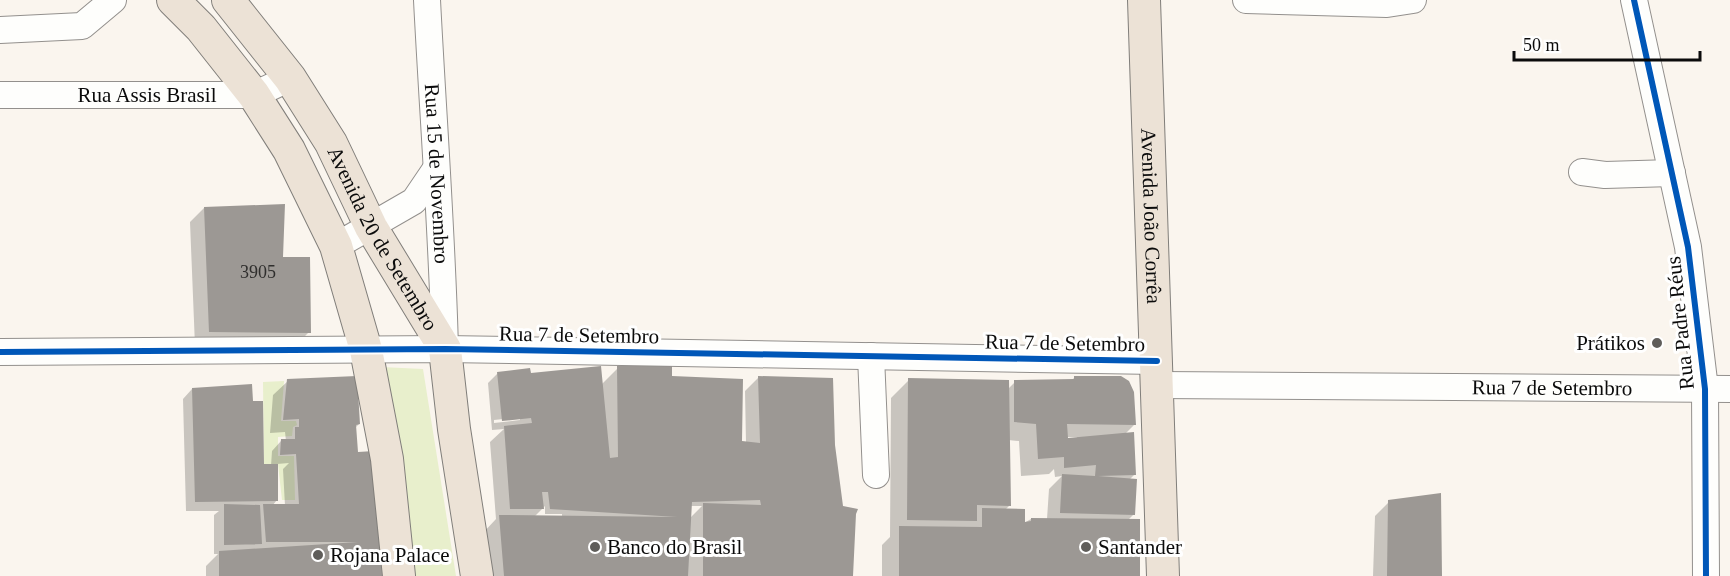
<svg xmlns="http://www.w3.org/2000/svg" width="1730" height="576" viewBox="0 0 1730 576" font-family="Georgia,serif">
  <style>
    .green { fill: #e8efcc }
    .shadow { fill: #0003; fill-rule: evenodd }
    .building { fill: #9c9894 }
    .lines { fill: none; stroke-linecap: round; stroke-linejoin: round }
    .minor-casing { stroke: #93908d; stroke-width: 28 }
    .major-casing { stroke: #807e7a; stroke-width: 34 }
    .minor { stroke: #fefefc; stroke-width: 26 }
    .major { stroke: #ece2d6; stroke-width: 32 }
    .cycleway-casing { stroke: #fff; stroke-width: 10 }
    .cycleway { stroke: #0057b8; stroke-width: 6 }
    .poi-dot { fill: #5f5d5a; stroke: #fff; stroke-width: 2 }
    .labels { text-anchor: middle; stroke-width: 6; stroke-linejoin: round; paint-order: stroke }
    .number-label { font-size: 18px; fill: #2f2e2d }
    .street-label { font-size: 21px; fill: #0b0b0b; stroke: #fff }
    .poi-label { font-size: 21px; fill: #0b0b0b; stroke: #fff; text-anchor: start }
  </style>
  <rect width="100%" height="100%" fill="#faf5ee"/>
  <path class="green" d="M381,367L423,369L456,576H408Z
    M284,381L281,421H296L297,425L293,427L292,436L278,437V456H294L295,500H282L278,464H264L263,382Z"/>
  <path class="shadow" d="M204,208L282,259L309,332L295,346H195L190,222Z
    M618,368L670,378L741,443H746L745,391L759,377L833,445L852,576H485L482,534L496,519L490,442L504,429L492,430L488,383L498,373L602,384ZM520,417V420L494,423V420ZM545,506V514H562V517H534ZM690,506H702L689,519Z
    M1075,377L1134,425L1124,435L1135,474L1129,480L1134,514L1128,520L1139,576H882V545L890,537L891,398L909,380L1008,389L1015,382L1071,381ZM1066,437H1077V439L1066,440ZM1008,440L1019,441L1021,476L1049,474L1054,469L1055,477L1062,476L1049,489L1047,519H1031L1024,523L1005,510L1009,506Z
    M288,381L359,424L355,428L356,451L381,553L380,576H206V566L218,554H214V515L219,511H186L183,399L192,389L262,465L271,466L272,451L281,441H286L285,432L270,433L273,395ZM289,463L283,469L285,506H272L277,500V464Z
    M1389,502L1441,576H1373L1375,516Z"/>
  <path class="building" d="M285,204L283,257H310L311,333L209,332L204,207Z
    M601,366L610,458L618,457L617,366H672V376L743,379L742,441L760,443L758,376L833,378L835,445L843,506L858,509L856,514L853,576H703V503L761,505L760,500L692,502L688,576H504L499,515L677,517L550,509L548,492H542L544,509H510L504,426L532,423L531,418L502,421L497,372L530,368L531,373Z
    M357,376L360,424L356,425L358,452L374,451L378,502L377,529H386L381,549L382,576H219V551L358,542H266L263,504H299L296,454L280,455L281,439H295V427H299V419L283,420L287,379Z
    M1074,376H1121L1129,381L1134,392L1136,425L1067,424L1068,438L1134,432L1136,475L1098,476L1137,479L1135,515L1060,513L1062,474L1095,476L1096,465L1064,468V457L1038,459L1036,424L1014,422V380L1074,379Z
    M908,378L1009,380L1011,506L977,505V521L907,520Z
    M252,384L253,401H263L264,464H278V501L195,502L192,388Z
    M1441,493L1442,576H1387L1388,500Z
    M224,504L260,505L262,544L224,545Z
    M982,508L1025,509V522L1031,521V518L1140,519V576H899V526L982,527Z"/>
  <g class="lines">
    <g class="minor-casing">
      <g id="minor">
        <path id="s1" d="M427,0C433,116 442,232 445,349"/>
        <path d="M1246,0L1387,4L1413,0"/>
        <path d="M1634,0L1688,247L1705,389L1706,576"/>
        <path d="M0,30L82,26L113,0"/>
        <path id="s2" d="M0,95H254L290,78"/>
        <path d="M1582,172L1605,175L1672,173"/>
        <path d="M336,246L414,201L435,170"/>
        <path d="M0,352L445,349L1157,361"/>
        <path d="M871,356L876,475"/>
        <path id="s3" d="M1158,385L1730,389"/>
      </g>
    </g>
    <g class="major-casing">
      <g id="major">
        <path d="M173,0L201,28L254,95L289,150L336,246L366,350L387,459L399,576"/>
        <path id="s4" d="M228,0L290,78L331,143L371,227L445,349L454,429L477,576"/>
        <path id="s5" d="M1144,0L1163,576"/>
      </g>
    </g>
    <use href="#minor" class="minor"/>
    <use href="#major" class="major"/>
    <g class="cycleway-casing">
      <path id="cycleway" d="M1634,0L1688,247L1705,389L1706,576
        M0,352L445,349L1157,361"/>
    </g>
    <use href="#cycleway" class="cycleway"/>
  </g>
  <g class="poi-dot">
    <circle cx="1657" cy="343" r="6"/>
    <circle cx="595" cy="547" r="6"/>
    <circle cx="1086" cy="547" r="6"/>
    <circle cx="318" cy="555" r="6"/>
  </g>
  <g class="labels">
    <g class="number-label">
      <text x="258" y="278">3905</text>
    </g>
    <g class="street-label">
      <text dy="7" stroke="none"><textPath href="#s2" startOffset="147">Rua Assis Brasil</textPath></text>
      <text dy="7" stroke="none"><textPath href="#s1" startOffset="174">Rua 15 de Novembro</textPath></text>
      <text dy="7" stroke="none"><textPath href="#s5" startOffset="216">Avenida João Corrêa</textPath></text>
      <text dy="7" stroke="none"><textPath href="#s4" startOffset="285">Avenida 20 de Setembro</textPath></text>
      <text transform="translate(1680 323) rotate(-96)" y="7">Rua Padre Réus</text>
      <text transform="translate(579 335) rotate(1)" y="7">Rua 7 de Setembro</text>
      <text transform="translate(1065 343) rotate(1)" y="7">Rua 7 de Setembro</text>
      <text dy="7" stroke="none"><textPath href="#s3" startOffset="394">Rua 7 de Setembro</textPath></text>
    </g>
    <g class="poi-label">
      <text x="1645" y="350" text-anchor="end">Prátikos</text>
      <text x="607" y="554">Banco do Brasil</text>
      <text x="1098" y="554">Santander</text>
      <text x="330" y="562">Rojana Palace</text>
    </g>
  </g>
  <path d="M1514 51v9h186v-9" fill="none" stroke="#0b0b0b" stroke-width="3"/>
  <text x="1523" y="51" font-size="18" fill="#0b0b0b" stroke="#ffffff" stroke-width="4.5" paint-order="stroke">50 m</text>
</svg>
